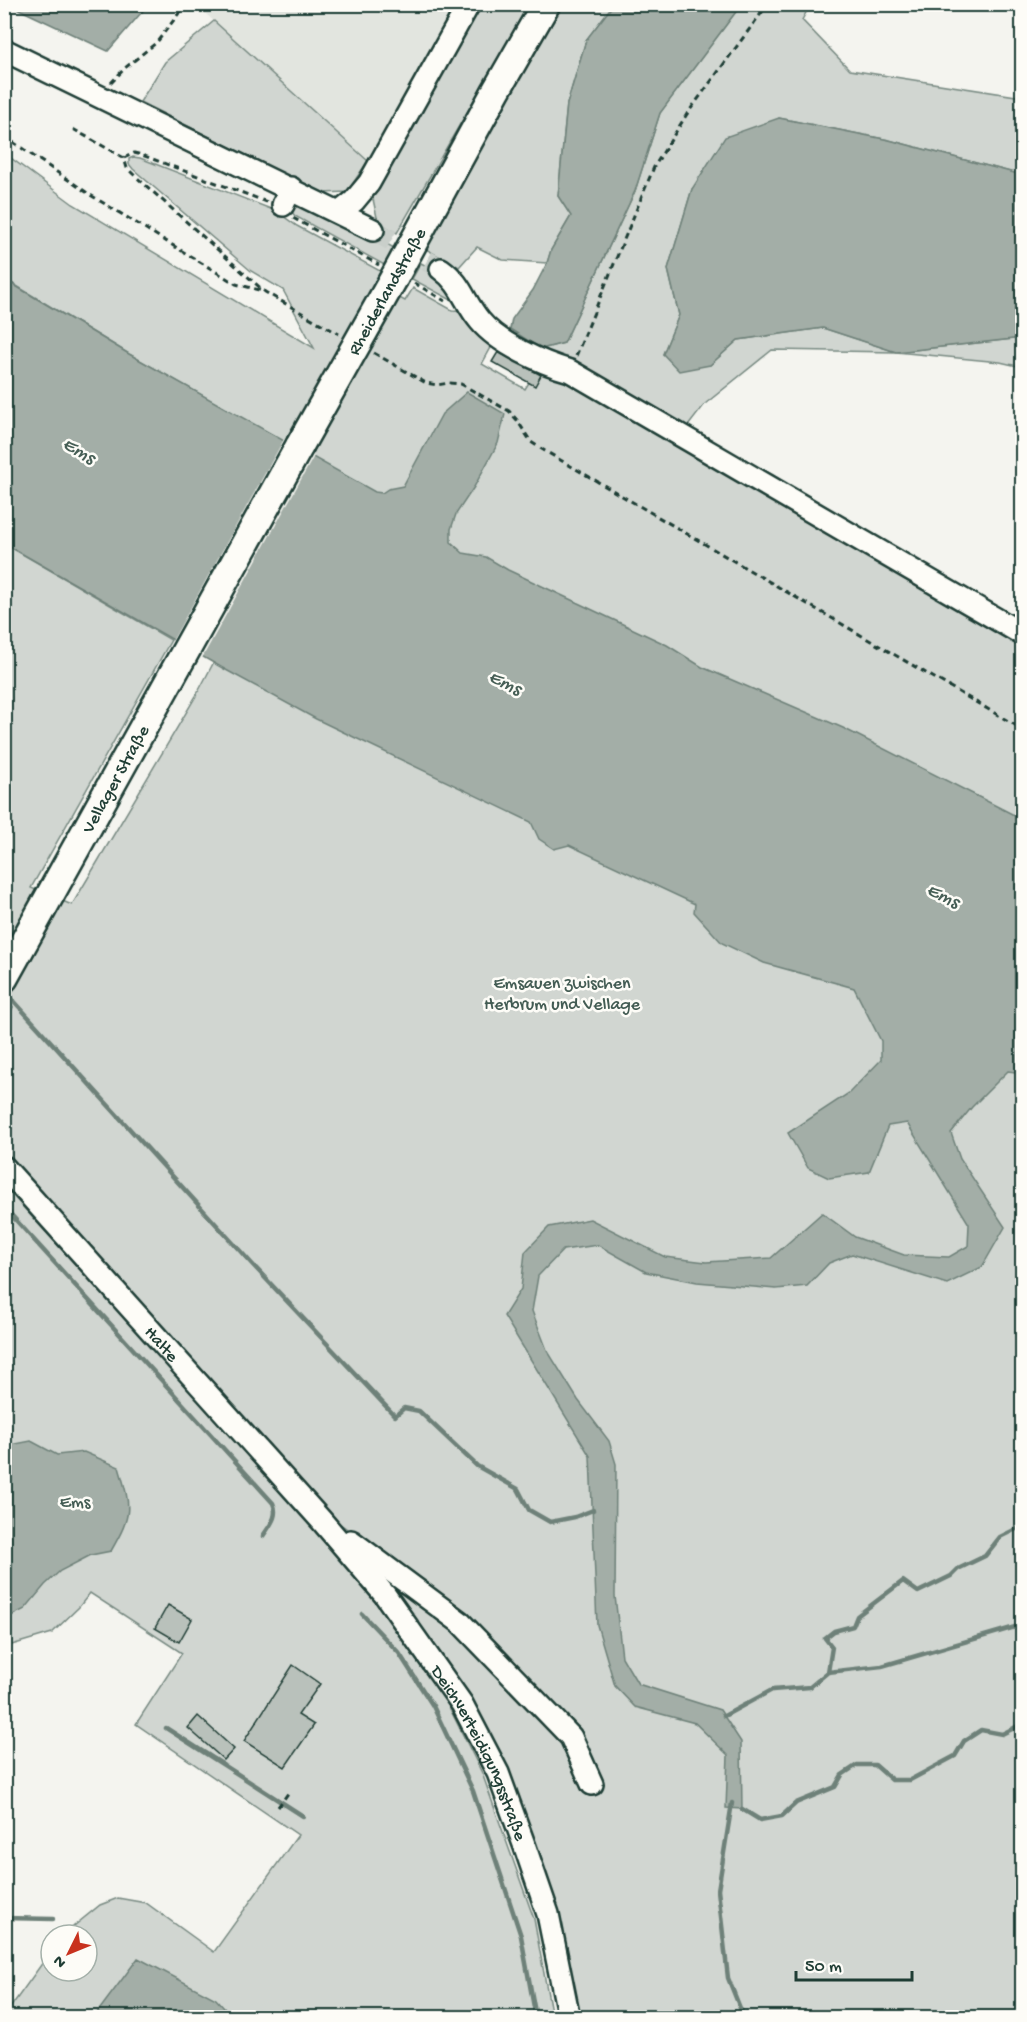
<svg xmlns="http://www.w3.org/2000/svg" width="1027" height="2022" viewBox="0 0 1027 2022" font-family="'Gochi Hand',sans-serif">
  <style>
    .built { fill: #e2e5df }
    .green { fill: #d1d6d1; stroke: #788a82; stroke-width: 1.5 }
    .water { fill: #a3aea7; stroke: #6e8179; stroke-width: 1.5 }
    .pier { fill: #f4f4ef }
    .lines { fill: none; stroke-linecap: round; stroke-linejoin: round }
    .stream { stroke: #6e8179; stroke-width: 4.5 }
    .building { fill: #b9c1bb; stroke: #1f3d34; stroke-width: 1.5 }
    .minor-tunnel { stroke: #c9cfca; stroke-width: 21; stroke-dasharray: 21 10; stroke-linecap: butt }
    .minor-casing { stroke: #1f3d34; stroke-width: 26 }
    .major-casing { stroke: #1f3d34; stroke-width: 32 }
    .path { stroke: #1f3d34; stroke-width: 3; stroke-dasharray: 6 4.5; stroke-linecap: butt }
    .minor { stroke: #fdfcf7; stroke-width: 21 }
    .major { stroke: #fdfcf7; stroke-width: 27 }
    .major-bridge-casing { stroke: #1f3d34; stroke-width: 32; stroke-linecap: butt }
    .major-bridge { stroke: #fdfcf7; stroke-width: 27 }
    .labels { text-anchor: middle; stroke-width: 5; stroke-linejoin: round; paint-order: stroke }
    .street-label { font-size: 18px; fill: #1f3d34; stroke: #fdfcf7 }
    .park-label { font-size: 18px; fill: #435c53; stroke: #fdfcf7 }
    .water-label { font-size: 20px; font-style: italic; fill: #475f56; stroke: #fdfcf7 }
  </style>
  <rect width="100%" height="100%" fill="#f4f4ef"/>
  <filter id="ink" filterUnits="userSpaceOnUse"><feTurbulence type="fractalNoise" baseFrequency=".0167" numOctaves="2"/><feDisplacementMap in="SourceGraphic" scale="12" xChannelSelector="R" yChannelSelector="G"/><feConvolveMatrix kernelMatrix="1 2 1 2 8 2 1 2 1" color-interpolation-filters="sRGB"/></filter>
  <g filter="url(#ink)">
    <path class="built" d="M196,5H478L382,173Z"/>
    <path class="green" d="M478,5H529L397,233L378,222L371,190Z
      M558,5H613L586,40L567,104L558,196L571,216L551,250L547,263L503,260L477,247L459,267L422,247Z
      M741,5H810L802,20L850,70L1022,97V175L889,140L779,118L692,189L668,269L679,315L663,354L710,365L738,340L823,328L896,352L1022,338V367L1000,362L896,352L772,350L705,404L681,435L1022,634V2017H573L505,1780L334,1529L424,1585L306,1499L5,1161V1022L13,1007L4,997L5,544L171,640L31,888L72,905L196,696L319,462L129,354L5,279L4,153L73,204L314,348L283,290L251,271L133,169L129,164V159L133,157L140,158L276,211L297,226L382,272L375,285L405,301L413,288L452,310L467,311L494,342L482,364L525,389L538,368L544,363L541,349L564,343L635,191L660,113Z
      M214,21L368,161L347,192L322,193L140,102L165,62Z
      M292,201H306L398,250L388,267L295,216L291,211Z
      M421,263L451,279L459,302H455L412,279Z
      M4,1186L293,1504L337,1546L435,1679L482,1773L534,1919L552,2017H5V2015L51,1951V1971H87V1935H65L74,1926L100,1905L118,1898L146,1903L214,1952L298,1835L136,1724L182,1653L90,1593L79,1607L52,1633L5,1647Z"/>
    <path class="water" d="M10,5H148L108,51Z
      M613,5H741L660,113L635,191L564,343L541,349L510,329L512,319L533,290L547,263L551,250L571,216L558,196L567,104L586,40Z
      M779,118L889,140L1022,175V338L896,352L823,328L738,340L710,365L679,371L663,354L679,315L668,269L692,189L725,137Z
      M4,279L129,354L375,492L382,493L388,489L403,486L442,414L467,392L505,414L498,443L474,487L456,514L451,529V542L463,553L486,557L508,570L667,645L702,667L843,728L1022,819V1073L1008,1071L972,1107L951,1133L960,1159L1005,1227L982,1267L947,1284L852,1254L829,1263L807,1286L776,1289L697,1282L646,1272L598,1245L563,1250L538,1276L532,1311L547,1350L578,1400L609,1441L616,1464L615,1596L622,1657L638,1684L720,1710L741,1742L742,1809L726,1808L728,1755L695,1723L635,1707L615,1686L597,1625L590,1456L504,1316L521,1289L525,1252L549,1227L590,1219L665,1257L706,1262L771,1258L822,1213L855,1237L904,1255L949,1257L968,1246L969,1224L907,1123L888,1126L869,1172L829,1178L808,1168L788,1133L849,1093L881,1060V1041L854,988L764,963L722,943L694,912L695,904L569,845L554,849L539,839L531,822L316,719L226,670L5,544Z
      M31,1441L57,1455L84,1452L119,1467C131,1508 133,1513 111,1551L91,1555L60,1571L45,1585L25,1609L5,1619V1446Z
      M138,1958L216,1999L232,2017H94Z"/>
    <path class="pier" d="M284,439L314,456L201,660L171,643Z"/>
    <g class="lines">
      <path class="stream" d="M4,990L252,1264L395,1416L404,1408L419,1411L477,1466L518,1489L529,1510L550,1522L575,1517L593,1510
        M4,1207L273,1503C279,1516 270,1525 263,1536
        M362,1614L399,1653L433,1706L473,1791L521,1936L536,2018
        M828,1672L832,1647L825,1638L834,1631L853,1626L857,1616L903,1581L918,1592L951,1576L958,1569L985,1556L1000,1537L1022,1526
        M724,1716L772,1690L810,1687L828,1672L882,1666L1022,1625
        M166,1728L303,1816
        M732,1803L718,1890L728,1978L744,2018
        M742,1809L760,1820L782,1816L796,1803L835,1787L842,1775L857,1765H875L892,1780H910L955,1756L964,1741L981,1730L1002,1734L1022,1724
        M4,1918L53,1919"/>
    </g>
    <path class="building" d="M498,352L541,375L535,386L492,362Z
      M168,1605L192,1619L179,1642L155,1628Z
      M293,1665L320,1684L298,1715L314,1725L285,1767L244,1741Z
      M198,1716L234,1749L224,1760L188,1728Z"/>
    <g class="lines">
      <path class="minor-tunnel" d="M373,230L441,269"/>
      <g class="minor-casing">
        <g id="minor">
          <path d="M4,50L373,230"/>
          <path d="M283,205L291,188"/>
          <path d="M340,212L354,201L369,183L469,4"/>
          <path d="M441,269C462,284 464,302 480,321C499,344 542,363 570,371L1022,634"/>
          <path id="s1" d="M4,1167L321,1520L385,1595L462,1704L498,1773L525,1847L548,1914L569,2018"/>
          <path d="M351,1541L460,1622L571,1737L592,1784"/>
        </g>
      </g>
      <g class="major-casing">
        <g id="major">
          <path d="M394,278L496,91L546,4"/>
          <path id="s2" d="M4,978L300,445"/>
        </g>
      </g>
      <path class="path" d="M111,83L125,68L157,42L186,4
        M73,129L124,158
        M4,136L92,196L236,284L263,291
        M267,202L142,155L134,153L124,158L127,168L133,174L265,292L339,334
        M293,218L379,265
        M414,283L445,301
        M374,353L426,383L437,385L449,383L461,384L509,411L517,420L531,442L545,451L1022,729
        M576,356L654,167L687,114L768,4
        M278,1807L289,1792"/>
      <use href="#minor" class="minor"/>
      <use href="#major" class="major"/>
      <g class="major-bridge-casing">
        <path id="major-bridge" d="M300,445L394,278"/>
      </g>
      <use href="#major-bridge" class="major-bridge"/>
    </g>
  </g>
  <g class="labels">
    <g class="street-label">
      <text transform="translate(386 291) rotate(-61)" y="6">Rheiderlandstraße</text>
      <text dy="6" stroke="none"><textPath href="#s2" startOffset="228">Vellager Straße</textPath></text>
      <text dy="6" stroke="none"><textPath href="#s1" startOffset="237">Halte</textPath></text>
      <text dy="6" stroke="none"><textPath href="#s1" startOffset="758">Deichverteidigungsstraße</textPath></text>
    </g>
    <g class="park-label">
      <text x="562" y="988">Emsauen zwischen<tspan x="562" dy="21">Herbrum und Vellage</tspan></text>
      <text x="75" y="1507">Ems</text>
    </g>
    <g class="water-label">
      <text transform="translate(80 449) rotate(31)" y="7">Ems</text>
      <text transform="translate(506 681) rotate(26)" y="7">Ems</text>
      <text transform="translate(944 894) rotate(26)" y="7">Ems</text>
    </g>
  </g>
  <rect width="1027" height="2022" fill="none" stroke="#fdfcf7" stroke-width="24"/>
  <rect x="12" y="12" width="1003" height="1998" fill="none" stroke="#1f3d34" stroke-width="2" filter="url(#ink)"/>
  <g transform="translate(69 1953) rotate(227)"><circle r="28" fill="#fdfcf7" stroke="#a4b0a9" stroke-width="1.5"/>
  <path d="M0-4.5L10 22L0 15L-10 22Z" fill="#c8321e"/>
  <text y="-9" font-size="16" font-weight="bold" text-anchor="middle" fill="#1f3d34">N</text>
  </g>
  <path d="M796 1971v9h116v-9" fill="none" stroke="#1f3d34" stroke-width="3"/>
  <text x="805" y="1971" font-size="18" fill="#1f3d34" stroke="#fdfcf7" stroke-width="4.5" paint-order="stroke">50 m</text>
</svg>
